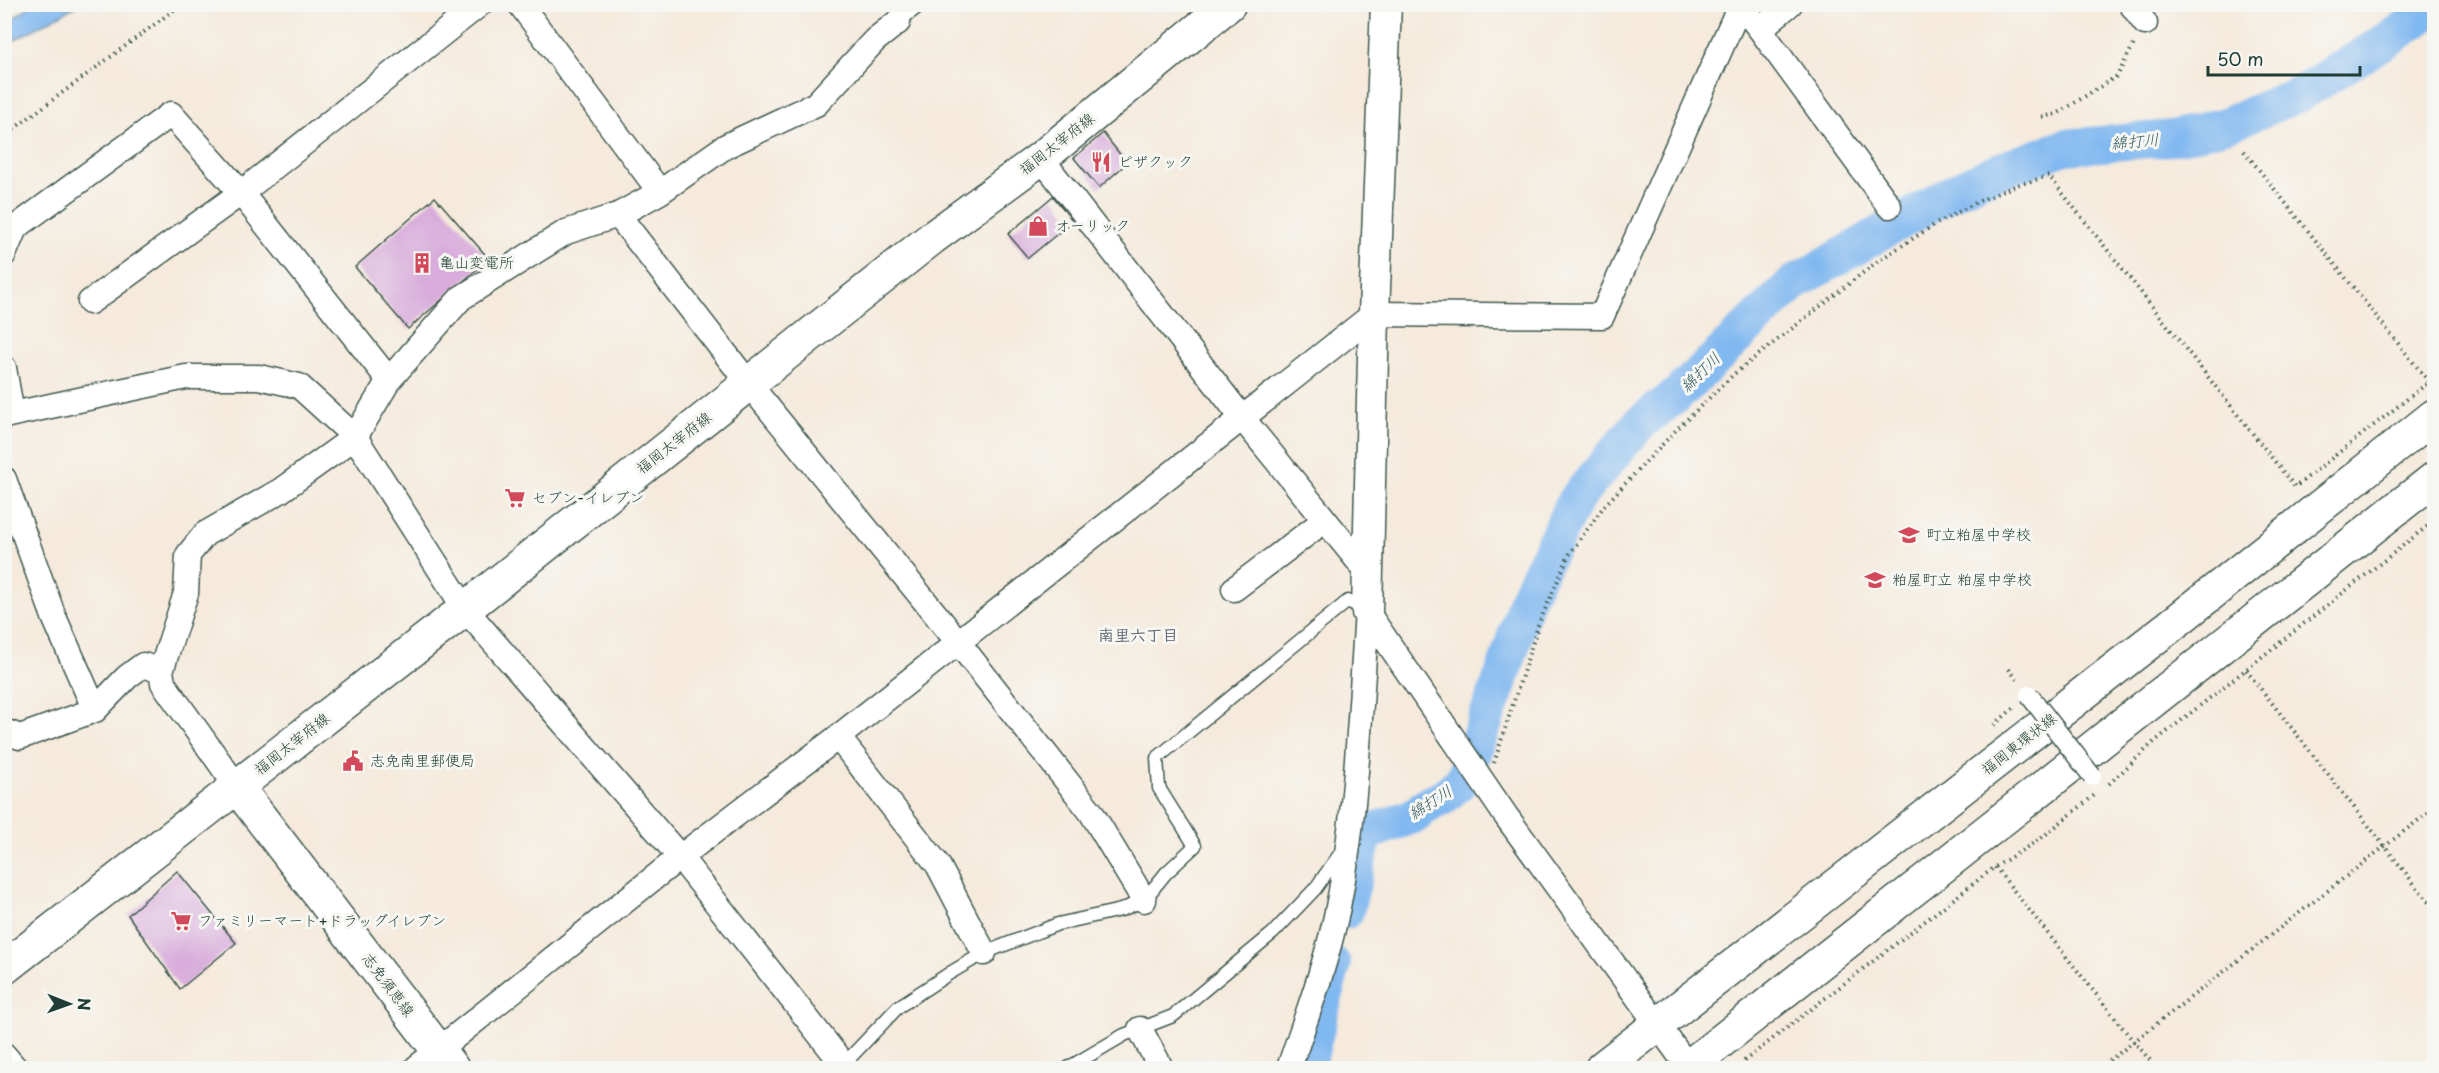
<svg xmlns="http://www.w3.org/2000/svg" width="2439" height="1073" viewBox="0 0 2439 1073" font-family="'Playpen Sans','Klee One',sans-serif">
  <style>
    .water { fill: #80b8f0; stroke: #507a92; stroke-width: 1.5 }
    .lines { fill: none; stroke-linecap: round; stroke-linejoin: round }
    .river { stroke: #80b8f0; stroke-width: 36 }
    .building { fill: #d8acdb }
    .service-casing { stroke: #3f574d; stroke-width: 15 }
    .minor-casing { stroke: #3f574d; stroke-width: 27 }
    .tertiary-casing { stroke: #3f574d; stroke-width: 33 }
    .primary-casing { stroke: #3f574d; stroke-width: 36 }
    .path { stroke: #3f574d; stroke-width: 4; stroke-dasharray: 1.5 4.5; stroke-linecap: butt }
    .service { stroke: #fff; stroke-width: 12 }
    .minor { stroke: #fff; stroke-width: 24 }
    .tertiary { stroke: #fff; stroke-width: 30 }
    .primary { stroke: #fff; stroke-width: 33 }
    .pedestrian-bridge-casing { stroke: #3f574d; stroke-width: 21; stroke-linecap: butt }
    .pedestrian-bridge { stroke: #fff; stroke-width: 18 }
    .labels { text-anchor: middle; stroke-width: 6; stroke-linejoin: round; paint-order: stroke }
    .street-label { font-size: 15px; fill: #1f3d34; stroke: #f6f6f2 }
    .poi-label { font-size: 15px; fill: #1f3d34; stroke: #f6f6f2; text-anchor: start }
    .water-label { font-size: 16px; font-style: italic; fill: #375c63; stroke: #f6f6f2 }
    .neighbourhood-label { font-size: 16px; font-weight: bold; fill: #60646e; stroke: #f6f6f2 }
  </style>
  <rect width="100%" height="100%" fill="#f6f6f2"/>
  <filter id="ink" filterUnits="userSpaceOnUse"><feTurbulence type="fractalNoise" baseFrequency=".0167" numOctaves="2"/><feDisplacementMap in="SourceGraphic" scale="12" xChannelSelector="R" yChannelSelector="G"/><feConvolveMatrix kernelMatrix="1 2 1 2 8 2 1 2 1" color-interpolation-filters="sRGB"/></filter>
  <filter id="wash" filterUnits="userSpaceOnUse"><feTurbulence type="fractalNoise" baseFrequency=".008" numOctaves="4" result="noise"/><feDisplacementMap in="SourceGraphic" scale="24" xChannelSelector="R" yChannelSelector="G"/><feGaussianBlur stdDeviation="1.35" result="paint"/><feColorMatrix in="noise" values="0 0 0 0 0 0 0 0 0 0 0 0 0 0 0 0 0 1.4 0 .05"/><feComposite in="paint" operator="in"/></filter>
  <g filter="url(#wash)">
    <rect width="100%" height="100%" fill="#f5eadb"/>
    <path class="water" d="M32,5V4L84,5H78L5,45V24Z"/>
    <g class="lines">
      <path class="river" d="M1346,911L1365,834L1416,815L1426,805L1441,799L1463,780L1505,668L1526,600L1575,500L1639,424L1678,394L1794,283L1951,193L1993,173L2065,147L2172,138L2225,125L2300,94L2395,35L2434,7
        M1307,1068L1333,964"/>
    </g>
    <g id="blocks">
      <path class="building" d="M1103,133L1127,163L1099,188L1074,158Z
        M1053,196L1073,221L1028,258L1008,234Z
        M435,197L489,259L408,329L355,267Z
        M177,871L236,943L180,989L128,915Z"/>
    </g>
  </g>
  <g filter="url(#ink)">
    <use href="#blocks" fill-opacity="0" stroke="#3f574d" stroke-width="1.5"/>
    <g class="lines">
      <g class="service-casing">
        <path id="service" d="M898,22L922,4
          M843,1065L898,1007L950,973L984,953L1058,924L1121,910L1144,900L1166,873L1195,846L1159,788L1157,758L1348,601L1367,611
          M1068,1068L1124,1035L1173,1016L1273,933L1315,889L1342,851"/>
      </g>
      <g class="minor-casing">
        <path id="minor" d="M520,4L660,192
          M1740,4L1760,29L1889,206
          M2131,4L2145,23
          M1760,29L1790,4
          M1041,158L1243,419L1368,573
          M618,215L749,384L958,642L1091,812L1144,900
          M4,254L15,228L171,114L241,193L90,302
          M4,368L12,414
          M389,380L241,193L480,4
          M4,416L186,377H259L299,386L355,437L465,609L680,857L846,1068
          M4,479L54,617L95,710
          M1234,589L1325,520
          M1367,612L1506,816L1689,1068
          M4,731L20,737L95,710L127,677L143,665L161,671
          M838,737L938,865L984,953
          M237,787L163,683L161,671L186,593L188,555L205,534L280,491L355,437L389,380L461,298L566,232L618,215L660,192L726,146L816,104L875,40L898,22
          M1140,1029L1161,1068
          M4,1055L15,1068
          M416,1068L680,857L838,737L1374,314L1602,316L1740,5
          M1289,1068C1307,1015 1327,962 1338,907C1357,810 1360,710 1367,612"/>
      </g>
      <g class="tertiary-casing">
        <path id="tertiary" d="M1367,612L1374,314L1386,4"/>
      </g>
      <g class="primary-casing">
        <path id="primary" d="M237,787L452,1068
          M4,968L465,609L932,238L1041,158L1229,4
          M1602,1068L2183,616L2434,416
          M1687,1068L2434,479"/>
      </g>
      <path class="path" d="M2042,117L2057,114L2117,76L2135,42
        M4,136L182,4
        M2244,151L2429,382
        M2009,669L2018,681
        M2246,670L2434,909
        M1994,725L2016,706
        M1494,763L1539,623L1569,555L1604,506L1679,427L1734,374L1878,261L1934,225L1979,201L2017,185L2049,176L2295,487L2434,378
        M2109,784L2154,742L2434,521
        M1995,867L2134,1042L2157,1068
        M1744,1061L1995,867L2040,839L2096,794
        M2100,1068L2434,808"/>
      <use href="#service" class="service"/>
      <use href="#minor" class="minor"/>
      <use href="#tertiary" class="tertiary"/>
      <use href="#primary" class="primary"/>
      <g class="pedestrian-bridge-casing">
        <path id="pedestrian-bridge" d="M2029,695L2092,776"/>
      </g>
      <use href="#pedestrian-bridge" class="pedestrian-bridge"/>
    </g>
  </g>
  <defs>
    <g id="restaurant-bare" transform="scale(1.62)"><path d="M-5-6h1v4h1v-4h1v4h1v-4h1v5L-1.5 .5V6h-2V.5L-5-1ZM5-6V6H3V1.5H1.5Q1.5-4 5-6Z" fill="#d1495b" stroke="#f6f6f2" stroke-width="2.5" paint-order="stroke"/></g>
    <g id="shop-bare" transform="scale(1.62)"><path d="M-5-2.5h2.3a2.7 3.5 0 0 1 5.4 0H5L5.5 6h-11ZM-1.5-2.5h3a1.5 2.3 0 0 0-3 0Z" fill="#d1495b" stroke="#f6f6f2" stroke-width="2.5" paint-order="stroke"/></g>
    <g id="building-bare" transform="scale(1.62)"><path d="M-4-6H4V6H1V3H-1V6H-4ZM-2.5-4.3h1.7v1.8h-1.7ZM.8-4.3h1.7v1.8H.8ZM-2.5-1h1.7V.8h-1.7ZM.8-1h1.7V.8H.8Z" fill="#d1495b" stroke="#f6f6f2" stroke-width="2.5" paint-order="stroke"/></g>
    <g id="supermarket-bare" transform="scale(1.62)"><path d="M-6-5.5h2.5l.6 2H6L4.5 2H-2.5L-4.4-4H-6ZM-1.5 3.2a1.3 1.3 0 1 0 .1 0ZM3 3.2a1.3 1.3 0 1 0 .1 0Z" fill="#d1495b" stroke="#f6f6f2" stroke-width="2.5" paint-order="stroke"/></g>
    <g id="school-bare" transform="scale(1.62)"><path d="M0-5L7-2L0 1L-7-2ZM-4 1L0 2.5L4 1V4Q0 6-4 4Z" fill="#d1495b" stroke="#f6f6f2" stroke-width="2.5" paint-order="stroke"/></g>
    <g id="civic-bare" transform="scale(1.62)"><path d="M-.6-6.5H3V-4.5H.6V-3L4-1V1h2V6H-6V1h2V-1L-.6-3ZM-1.2 2.5V6h2.4V2.5Z" fill="#d1495b" stroke="#f6f6f2" stroke-width="2.5" paint-order="stroke"/></g>
  </defs>
  <g fill-rule="evenodd">
    <use href="#restaurant-bare" x="1101" y="162"/>
    <use href="#shop-bare" x="1038" y="226"/>
    <use href="#building-bare" x="422" y="263"/>
    <use href="#supermarket-bare" x="515" y="498"/>
    <use href="#school-bare" x="1909" y="535"/>
    <use href="#school-bare" x="1875" y="580"/>
    <use href="#civic-bare" x="353" y="761"/>
    <use href="#supermarket-bare" x="181" y="921"/>
  </g>
  <g class="labels">
    <g class="street-label">
      <text transform="translate(1057 144) rotate(-38)" y="5">福岡太宰府線</text>
      <text transform="translate(674 443) rotate(-38)" y="5">福岡太宰府線</text>
      <text transform="translate(292 744) rotate(-38)" y="5">福岡太宰府線</text>
      <text transform="translate(2019 744) rotate(-38)" y="5">福岡東環状線</text>
      <text transform="translate(388 985) rotate(53)" y="5">志免須恵線</text>
    </g>
    <g class="poi-label">
      <text x="1118" y="167">ピザクック</text>
      <text x="1055" y="231">オーリック</text>
      <text x="439" y="268">亀山変電所</text>
      <text x="532" y="503">セブン-イレブン</text>
      <text x="1926" y="540">町立粕屋中学校</text>
      <text x="1892" y="585">粕屋町立 粕屋中学校</text>
      <text x="370" y="766">志免南里郵便局</text>
      <text x="198" y="926">ファミリーマート+ドラッグイレブン</text>
    </g>
    <g class="water-label">
      <text transform="translate(2135 141) rotate(-5)" y="6">綿打川</text>
      <text transform="translate(1700 372) rotate(-44)" y="6">綿打川</text>
      <text transform="translate(1430 802) rotate(-33)" y="6">綿打川</text>
    </g>
    <g class="neighbourhood-label">
      <text x="1138" y="641">南里六丁目</text>
    </g>
  </g>
  <rect width="2439" height="1073" fill="none" stroke="#f6f6f2" stroke-width="24"/>
  <g transform="translate(69 1004) rotate(91)" stroke="#f6f6f2" stroke-width="4.5" paint-order="stroke">
  <path d="M0-4.5L10 22L0 15L-10 22Z" fill="#1f3d34"/>
  <text y="-9" font-size="16" font-weight="bold" text-anchor="middle" fill="#1f3d34">N</text>
  </g>
  <path d="M2208 66v9h152v-9" fill="none" stroke="#1f3d34" stroke-width="3"/>
  <text x="2217" y="66" font-size="18" fill="#1f3d34" stroke="#f6f6f2" stroke-width="4.5" paint-order="stroke">50 m</text>
</svg>
